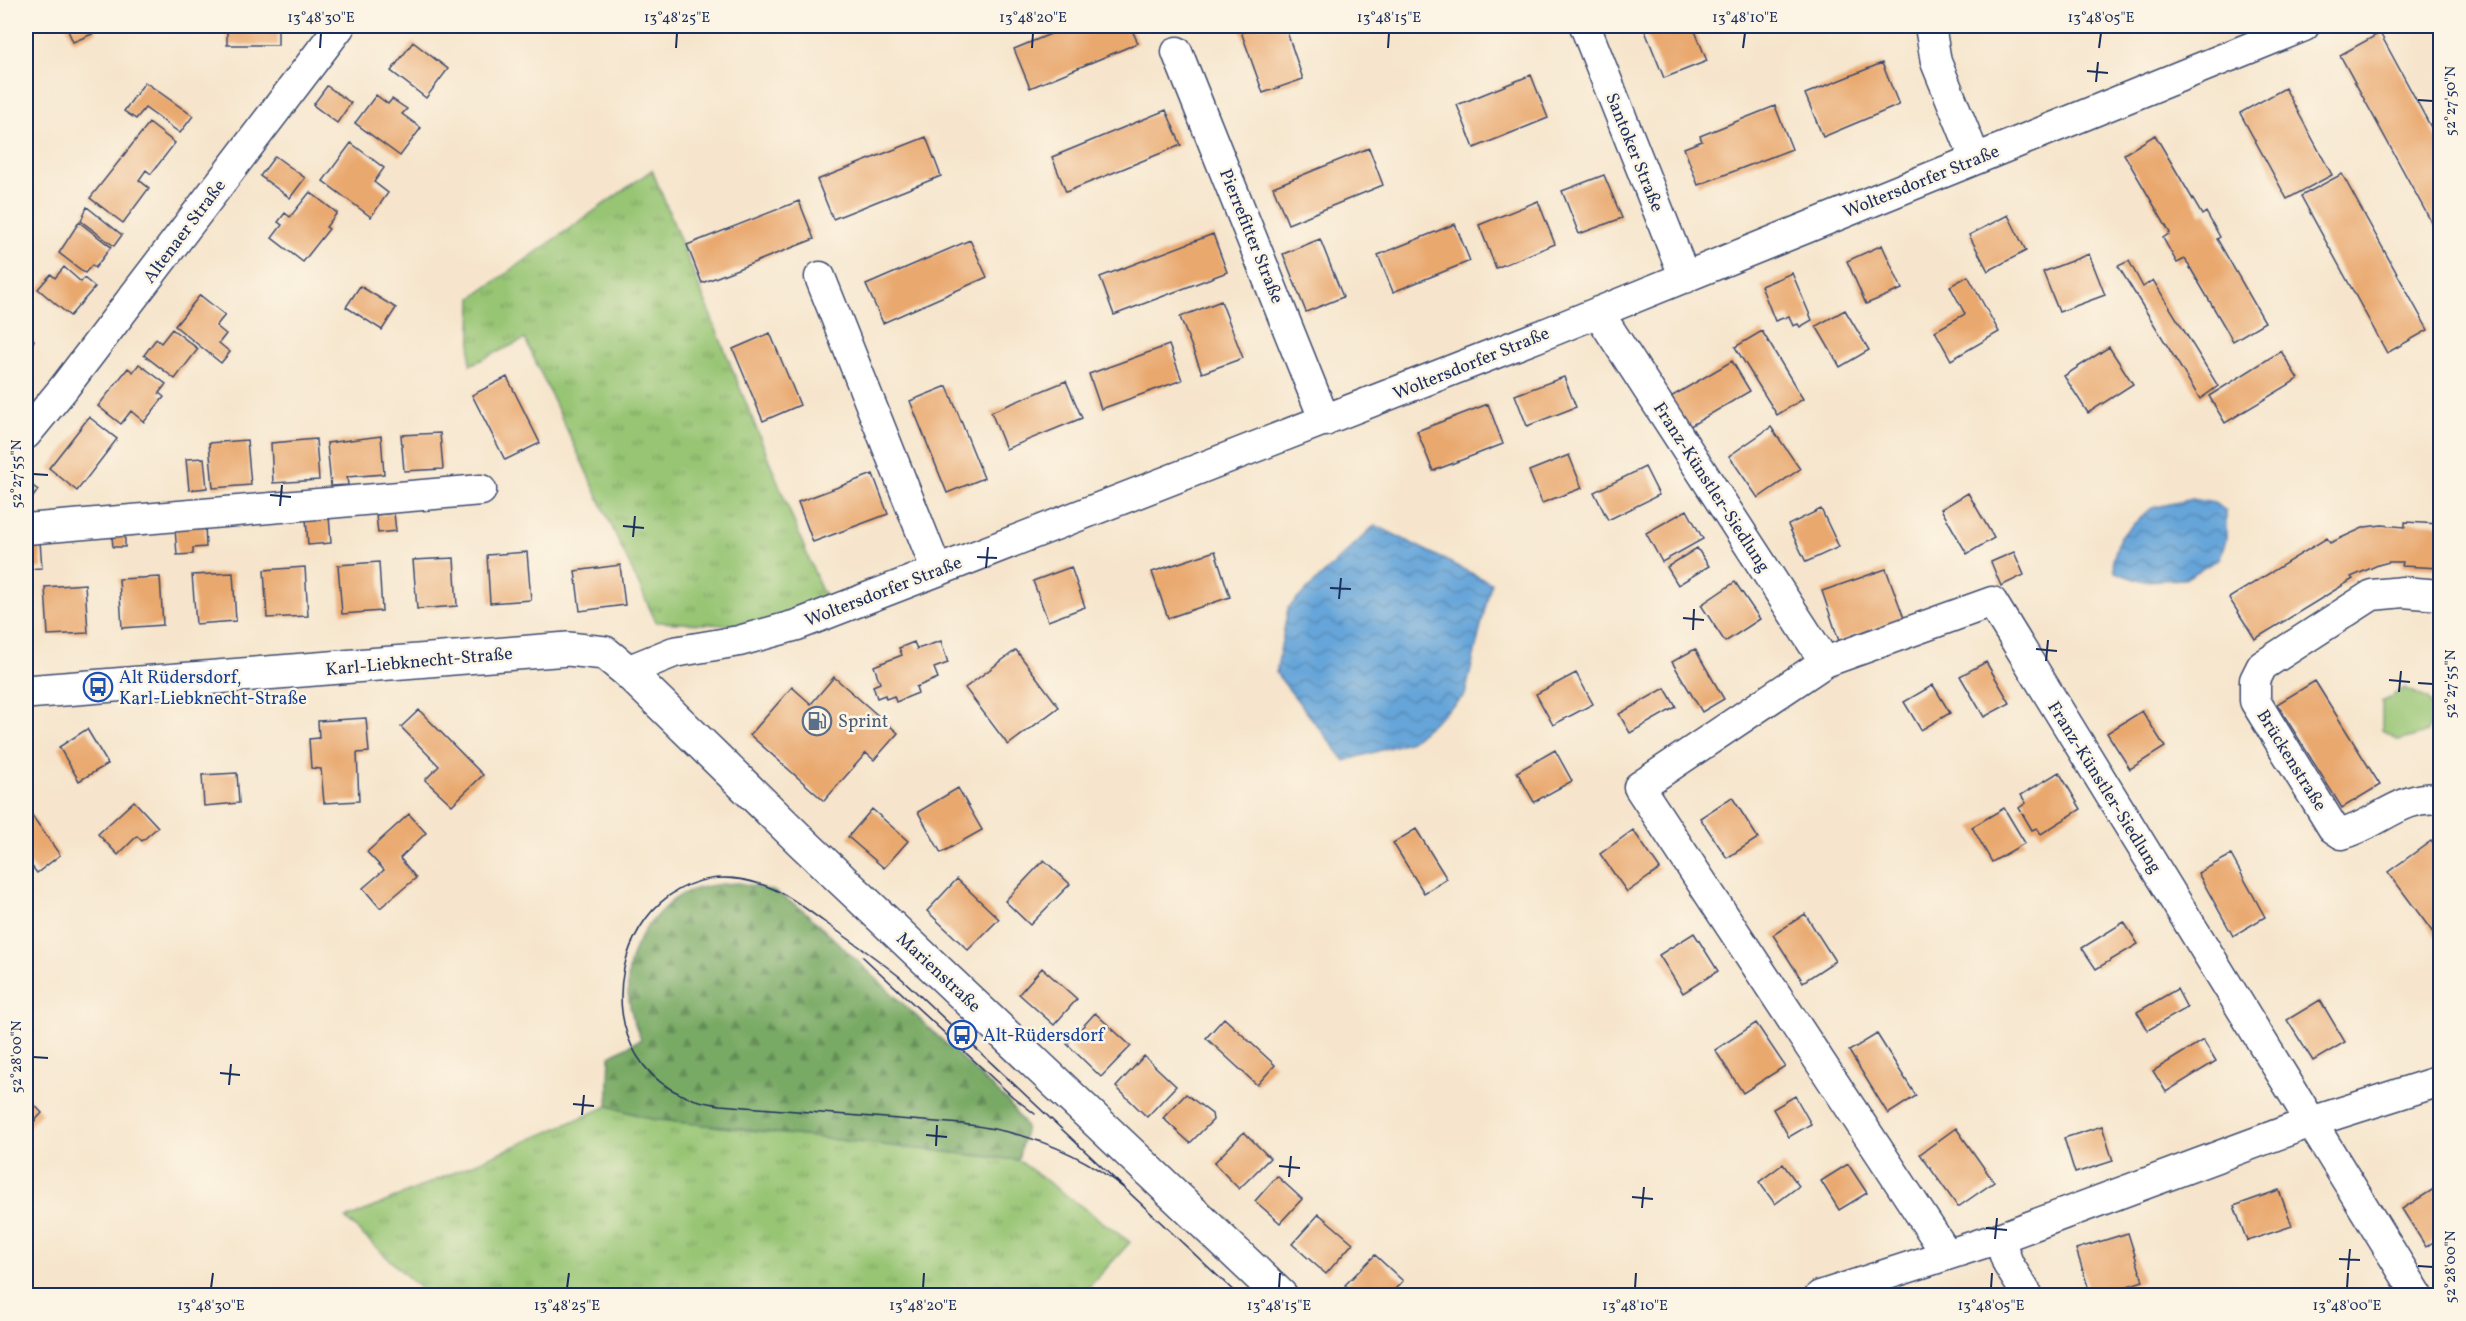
<svg xmlns="http://www.w3.org/2000/svg" width="2466" height="1321" viewBox="0 0 2466 1321" font-family="Vollkorn,serif">
  <style>
    .grass { fill: url(#grass-tufts); stroke: #597a68; stroke-width: 1.5 }
    .forest { fill: url(#forest-firs); stroke: #4a6c62; stroke-width: 1.5 }
    .green { fill: #97c573; stroke: #597a68; stroke-width: 1.5 }
    .water { fill: url(#water-waves); stroke: #406a9c; stroke-width: 1.5 }
    .building { fill: #e9a86e }
    .lines { fill: none; stroke-linecap: round; stroke-linejoin: round }
    .minor-casing { stroke: #3c4a6e; stroke-width: 33 }
    .tertiary-casing { stroke: #3c4a6e; stroke-width: 36 }
    .minor { stroke: #fff; stroke-width: 30 }
    .tertiary { stroke: #fff; stroke-width: 33 }
    .tram { stroke: #1b2f5e; stroke-width: 1.5 }
    .ticks { fill: none; stroke: #1b2f5e; stroke-width: 2 }
    .labels { text-anchor: middle; stroke-width: 5; stroke-linejoin: round; paint-order: stroke }
    .street-label { font-size: 18px; fill: #1b2f5e; stroke: #fcf5e5 }
    .transit-label { font-size: 18px; fill: #164399; stroke: #fcf5e5; text-anchor: start }
    .service-label { font-size: 18px; fill: #4e5e75; stroke: #fcf5e5; text-anchor: start }
    .neatline { fill: none; stroke: #1b2f5e; stroke-width: 2 }
    .ticks-label { font-size: 15px; text-anchor: middle; fill: #1b2f5e }
  </style>
  <defs>
    <pattern id="grass-tufts" width="24" height="20" patternUnits="userSpaceOnUse" patternTransform="scale(1.5)"><rect width="24" height="20" fill="#97c573"/><path d="M3 7l-1-3M5 7V3M7 7l1-3M15 17l-1-3M17 17v-4M19 17l1-3" fill="none" stroke="#7aa062"/></pattern>
    <pattern id="forest-firs" width="22" height="20" patternUnits="userSpaceOnUse" patternTransform="scale(1.5)"><rect width="22" height="20" fill="#79aa65"/><path d="M5 1l3.5 6h-7zM16 11l3.5 6h-7z" fill="#628b56"/></pattern>
    <pattern id="water-waves" width="16" height="10" patternUnits="userSpaceOnUse" patternTransform="scale(1.5)"><rect width="16" height="10" fill="#66a5d9"/><path d="M0 5q4-4 8 0t8 0" fill="none" stroke="#5387b3"/></pattern>
  </defs>
  <rect width="100%" height="100%" fill="#fcf5e5"/>
  <filter id="ink" filterUnits="userSpaceOnUse"><feTurbulence type="fractalNoise" baseFrequency=".0167" numOctaves="2"/><feDisplacementMap in="SourceGraphic" scale="12" xChannelSelector="R" yChannelSelector="G"/><feConvolveMatrix kernelMatrix="1 2 1 2 8 2 1 2 1" color-interpolation-filters="sRGB"/></filter>
  <filter id="wash" filterUnits="userSpaceOnUse"><feTurbulence type="fractalNoise" baseFrequency=".008" numOctaves="4" result="noise"/><feDisplacementMap in="SourceGraphic" scale="24" xChannelSelector="R" yChannelSelector="G"/><feGaussianBlur stdDeviation="1.35" result="paint"/><feColorMatrix in="noise" values="0 0 0 0 0 0 0 0 0 0 0 0 0 0 0 0 0 1.4 0 .05"/><feComposite in="paint" operator="in"/></filter>
  <g filter="url(#wash)">
    <rect width="100%" height="100%" fill="#f6e5cc"/>
    <path class="grass" d="M652,170L821,589L829,600L752,626L656,622L525,339L470,365L472,298Z
      M608,1106L651,1119L1018,1160L1130,1242L1082,1295L428,1296L346,1219Z"/>
    <path class="forest" d="M739,883L773,891L802,909L1008,1102L1026,1127L1018,1160L651,1119L608,1106L610,1056L641,1039C620,993 623,949 660,912C668,904 678,895 689,891C705,885 722,884 739,883Z"/>
    <path class="green" d="M2405,688L2428,699L2434,716L2426,733L2399,741L2382,730V702Z"/>
    <path class="water" d="M2192,499L2214,503L2226,511V540L2220,558L2185,579L2140,581L2115,572L2113,560L2120,536L2152,508Z
      M1375,525L1491,583L1465,695L1411,741L1345,761L1276,673L1288,608Z"/>
    <g id="blocks">
      <path class="building" d="M66,26H95L97,32L73,42Z
        M227,26H278V45H227Z
        M1070,26H1130L1138,43L1030,88L1014,49Z
        M1239,26H1285L1303,79L1263,93Z
        M1643,26H1693L1707,61L1664,78Z
        M2380,33L2440,144V238L2340,55Z
        M413,42L448,69L426,98L391,71Z
        M1882,63L1899,105L1823,137L1805,94Z
        M1531,75L1548,118L1474,148L1457,105Z
        M145,82L193,116L180,133L145,108L136,119L124,111Z
        M327,86L351,103L337,123L313,105Z
        M2285,88L2332,175L2287,199L2240,113Z
        M376,95L388,104L392,99L407,109L402,114L421,128L400,156L355,123Z
        M1775,106L1792,149L1698,185L1684,148L1702,141L1700,136Z
        M1166,110L1181,145L1066,192L1052,157Z
        M149,123L175,143L151,174L146,170L139,180L149,188L123,223L90,198Z
        M2155,135L2202,215L2206,212L2220,237L2217,239L2265,322L2233,341L2185,259L2177,263L2163,238L2170,233L2124,154Z
        M926,137L941,176L833,219L817,180Z
        M351,143L384,168L374,182L388,193L371,217L323,181Z
        M1369,148L1383,185L1288,224L1273,187Z
        M275,156L305,178L290,198L260,176Z
        M2342,174L2428,330L2387,353L2301,196Z
        M1604,175L1622,218L1579,234L1562,191Z
        M310,192L337,213L326,227L329,229L303,262L272,238L282,225L278,222L285,213L290,217Z
        M799,201L814,239L702,283L687,245Z
        M1538,201L1555,244L1496,268L1479,225Z
        M87,207L122,235L114,246L81,221Z
        M2008,215L2026,251L1988,271L1969,235Z
        M79,222L111,247L95,268L92,265L85,273L59,253Z
        M1455,224L1470,261L1393,292L1378,255Z
        M1213,234L1227,272L1114,315L1100,277Z
        M1320,239L1343,297L1306,312L1283,254Z
        M970,240L987,277L883,323L866,285Z
        M1882,245L1902,289L1866,304L1847,261Z
        M2089,254L2105,295L2059,312L2043,272Z
        M2129,261L2143,287L2153,280L2218,386L2200,399L2118,266Z
        M64,267L81,282L84,278L95,287L70,316L38,289L51,274L55,278Z
        M1792,273L1812,320L1800,327L1798,324L1793,326L1789,316L1775,321L1761,286Z
        M1968,276L1999,332L1951,360L1935,331L1965,314L1950,286Z
        M360,286L396,308L382,330L346,307Z
        M200,295L225,315L216,326L226,334L219,343L230,352L221,363L175,326Z
        M1221,301L1243,358L1202,373L1180,317Z
        M1845,310L1869,350L1840,367L1816,326Z
        M172,329L198,349L175,379L144,355L156,339L161,343Z
        M1762,331L1803,399L1777,415L1735,347Z
        M770,333L800,405L763,421L733,349Z
        M26,337L34,340L26,362Z
        M1169,345L1182,380L1101,409L1089,374Z
        M2109,347L2133,384L2088,413L2064,376Z
        M2281,351L2298,379L2225,423L2209,396Z
        M1732,361L1750,391L1687,428L1669,398Z
        M139,364L166,384L159,393L164,397L144,422L131,411L121,424L98,406L128,368L133,372Z
        M507,377L540,443L505,460L472,395Z
        M1564,377L1576,407L1527,426L1515,395Z
        M1066,381L1082,418L1006,449L991,412Z
        M947,386L984,478L947,493L910,401Z
        M1488,404L1503,444L1433,471L1417,431Z
        M89,417L117,439L77,491L49,468Z
        M1771,427L1800,469L1758,498L1729,456Z
        M440,433L443,469L404,471L401,435Z
        M381,436L384,474L347,477L348,485L331,486L327,443Z
        M316,439L319,480L273,483L271,443Z
        M247,440L251,485L213,488L209,443Z
        M1569,455L1582,488L1542,503L1529,471Z
        M204,458L207,488L189,490L186,459Z
        M1645,467L1659,495L1608,520L1594,492Z
        M873,474L888,514L813,542L798,502Z
        M26,481L38,490L26,507Z
        M1968,493L1994,538L1967,554L1941,509Z
        M1821,509L1839,547L1806,562L1788,525Z
        M1687,510L1703,539L1662,562L1646,533Z
        M394,513L396,531L378,533L376,515Z
        M329,516L331,543L308,545L306,518Z
        M2405,522L2440,524V568L2402,566L2403,562H2389L2378,565L2351,577L2353,579L2255,639L2229,598L2327,538L2330,543L2365,527L2382,525L2405,527Z
        M205,524L206,547L193,548V554L177,555L175,529Z
        M112,536H125V547H113Z
        M40,541L42,568L27,569L26,542Z
        M1697,548L1709,566L1678,585L1667,567Z
        M1215,551L1230,597L1168,618L1152,572Z
        M527,552L531,600L490,603L487,555Z
        M2014,552L2024,575L2001,586L1991,562Z
        M454,558L457,606L417,609L413,560Z
        M379,562L382,611L342,614L338,565Z
        M620,565L625,605L580,611L575,571Z
        M305,567L308,616L267,618L264,570Z
        M1071,567L1085,607L1048,621L1033,581Z
        M1886,569L1904,618L1839,641L1822,591Z
        M233,573L236,621L196,624L192,575Z
        M160,577L163,625L122,628L119,579Z
        M1735,582L1760,619L1725,642L1701,605Z
        M85,584L88,633L48,635L45,587Z
        M941,641L948,663L934,668L938,678L916,687L918,693L896,702L894,696L886,699L885,695L877,698L873,686L880,683L874,666L902,655L899,648L914,642L917,649Z
        M1695,649L1724,699L1702,712L1672,662Z
        M1016,650L1059,707L1008,745L965,688Z
        M1986,662L2010,703L1984,717L1960,676Z
        M1576,673L1593,704L1553,725L1536,694Z
        M834,677L898,733L874,760L866,753L824,801L750,735L792,687L811,704Z
        M2315,681L2380,785L2342,808L2277,704Z
        M1933,685L1950,713L1921,730L1904,702Z
        M1665,688L1676,707L1630,733L1619,714Z
        M419,710L483,775L452,805L425,780L439,766L401,727Z
        M2142,711L2165,747L2130,769L2107,733Z
        M366,718L369,752L357,753L359,801L324,803L321,769L311,768L309,739L319,738L318,721Z
        M87,729L108,764L79,781L59,747Z
        M1555,750L1572,781L1534,802L1517,772Z
        M2059,772L2081,809L2041,834L2037,828L2032,830L2019,808L2026,803L2021,795Z
        M237,773L239,803L204,806L202,775Z
        M958,788L982,830L941,853L918,812Z
        M1732,797L1758,838L1727,858L1700,818Z
        M134,801L158,827L142,841L137,836L118,855L98,834Z
        M26,807L60,855L37,873L26,859Z
        M2004,808L2025,843L1992,862L1972,827Z
        M872,809L908,841L884,868L848,837Z
        M409,814L426,833L400,858L416,878L380,908L363,888L384,870L367,852Z
        M1416,829L1447,879L1424,893L1393,843Z
        M1633,830L1660,869L1627,892L1600,854Z
        M2431,841L2440,853V942L2388,872Z
        M2231,855L2265,917L2233,936L2198,873Z
        M1044,860L1070,884L1030,925L1005,901Z
        M957,879L999,919L968,950L927,911Z
        M1805,914L1835,961L1803,982L1773,935Z
        M2124,922L2138,944L2096,969L2082,948Z
        M1694,933L1718,971L1683,993L1659,955Z
        M1042,968L1077,999L1054,1025L1019,994Z
        M2177,989L2187,1008L2148,1030L2137,1012Z
        M2320,1000L2345,1042L2313,1061L2287,1020Z
        M1095,1013L1131,1046L1101,1077L1067,1044Z
        M1224,1018L1275,1065L1257,1085L1206,1038Z
        M1756,1023L1785,1066L1743,1093L1715,1050Z
        M1877,1034L1916,1096L1888,1114L1849,1051Z
        M2203,1040L2216,1061L2166,1092L2153,1071Z
        M1144,1056L1176,1086L1147,1117L1116,1087Z
        M1186,1094L1212,1114L1213,1120L1190,1143L1163,1118Z
        M26,1096L42,1113L26,1130Z
        M1795,1096L1811,1124L1789,1137L1773,1109Z
        M2102,1126L2113,1161L2075,1173L2064,1138Z
        M1956,1128L1994,1182L1958,1207L1920,1154Z
        M1244,1132L1270,1158L1239,1189L1214,1163Z
        M1783,1164L1799,1186L1775,1204L1759,1182Z
        M1848,1164L1867,1193L1839,1210L1821,1181Z
        M1277,1176L1302,1199L1280,1223L1255,1201Z
        M2440,1185V1237L2426,1247L2402,1209Z
        M2279,1190L2292,1226L2247,1241L2234,1206Z
        M1319,1214L1353,1243L1326,1274L1292,1244Z
        M2128,1233L2143,1281L2098,1296H2091L2076,1249Z
        M1375,1255L1403,1281L1388,1296H1356L1345,1285Z"/>
    </g>
  </g>
  <g filter="url(#ink)">
    <use href="#blocks" fill-opacity="0" stroke="#3c4a6e" stroke-width="1.5"/>
    <g class="lines">
      <g class="minor-casing">
        <path id="minor" d="M1585,26L1685,278
          M1930,26L1936,62L1975,158
          M1177,52L1325,421
          M820,277L937,571
          M1598,312L1825,662
          M26,434L63,389L340,26
          M26,529L481,490
          M2440,595L2403,592L2372,595L2262,666L2255,680V701L2333,828L2342,834C2377,825 2402,794 2440,799
          M627,671L674,652L739,641L797,625L937,571L1542,335L2304,26
          M1999,1238L2008,1264L2028,1296
          M1946,1253L1639,787L1825,662L1992,602L2418,1296
          M1820,1296L1999,1238L2311,1122L2440,1081"/>
      </g>
      <g class="tertiary-casing">
        <path id="tertiary" d="M26,692L568,649L605,653L627,671L803,843L1281,1296"/>
      </g>
      <use href="#minor" class="minor"/>
      <use href="#tertiary" class="tertiary"/>
      <path class="tram" d="M863,957L1013,1097L1035,1114
        M1126,1190C1078,1150 1023,1131 962,1124L720,1105C557,1085 613,837 760,884C784,891 803,907 823,921C849,939 875,957 900,977L1239,1296"/>
    </g>
  </g>
  <path class="ticks" d="M320,48L321,33M676,48L677,33M1032,48L1033,33M1388,48L1389,33M1743,48L1745,33M2099,48L2101,33M2087,71L2108,73M2096,82L2098,62M2418,100L2433,101M33,474L48,475M270,495L291,497M280,506L282,485M623,526L644,528M633,537L635,516M977,557L997,558M986,568L988,547M1330,588L1351,589M1339,599L1341,578M1683,618L1704,620M1693,630L1694,609M2036,649L2057,651M2046,661L2048,640M2389,680L2410,682M2418,683L2433,684M2399,692L2401,671M33,1057L48,1058M220,1073L240,1075M229,1085L231,1064M573,1104L594,1106M582,1115L584,1095M926,1135L947,1137M936,1146L937,1125M1279,1166L1300,1168M1289,1177L1291,1156M1632,1197L1653,1199M1642,1208L1644,1187M1986,1228L2007,1230M1995,1239L1997,1218M2339,1259L2360,1260M2418,1266L2433,1267M2348,1270L2350,1249M211,1288L213,1273M567,1288L569,1273M923,1288L924,1273M1279,1288L1280,1273M1635,1288L1636,1273M1991,1288L1992,1273M2347,1288L2348,1273"/>
  <defs>
    <g id="bus-ring" transform="scale(1.5)"><circle r="9.5" fill="#fcf5e5" stroke="#1a4fb4" stroke-width="1.5"/><path d="M-5-6H5V4H4V6H2V4H-2V6H-4V4H-5ZM-3.5-4V0h7V-4ZM-3.5 1.2v1.5H-2V1.2ZM2 1.2v1.5H3.5V1.2Z" fill="#1a4fb4"/></g>
    <g id="fuel-ring" transform="scale(1.5)"><circle r="9.5" fill="#fcf5e5" stroke="#5c6f8a" stroke-width="1.5"/><path d="M-5.5-6h7V0h2V4h1.3V-2.5L3-4.5l.8-.8L6-3V5H2.5V1h-1V6h-7ZM-4.2-4.7v3.2H.2V-4.7Z" fill="#5c6f8a"/></g>
  </defs>
  <g fill-rule="evenodd">
    <use href="#bus-ring" x="98" y="687"/>
    <use href="#fuel-ring" x="817" y="721"/>
    <use href="#bus-ring" x="962" y="1035"/>
  </g>
  <g class="labels">
    <g class="street-label">
      <text transform="translate(1635 152) rotate(68)" y="6">Santoker Straße</text>
      <text transform="translate(1921 181) rotate(-22)" y="6">Woltersdorfer Straße</text>
      <text transform="translate(184 231) rotate(-53)" y="6">Altenaer Straße</text>
      <text transform="translate(1252 236) rotate(68)" y="6">Pierrefitter Straße</text>
      <text transform="translate(1471 363) rotate(-22)" y="6">Woltersdorfer Straße</text>
      <text transform="translate(1712 487) rotate(57)" y="6">Franz-Künstler-Siedlung</text>
      <text transform="translate(883 591) rotate(-21)" y="6">Woltersdorfer Straße</text>
      <text transform="translate(419 661) rotate(-5)" y="6">Karl-Liebknecht-Straße</text>
      <text transform="translate(2292 760) rotate(58)" y="6">Brückenstraße</text>
      <text transform="translate(2105 787) rotate(58)" y="6">Franz-Künstler-Siedlung</text>
      <text transform="translate(939 972) rotate(43)" y="6">Marienstraße</text>
    </g>
    <g class="transit-label">
      <text x="119" y="683">Alt Rüdersdorf,<tspan x="119" dy="21">Karl-Liebknecht-Straße</tspan></text>
      <text x="983" y="1041">Alt-Rüdersdorf</text>
    </g>
    <g class="service-label">
      <text x="838" y="727">Sprint</text>
    </g>
  </g>
  <rect width="2466" height="1321" fill="none" stroke="#fcf5e5" stroke-width="66"/>
  <rect x="33" y="33" width="2400" height="1255" class="neatline"/>
  <g class="ticks-label">
    <text x="321" y="22">13°48'30"E</text>
    <text x="677" y="22">13°48'25"E</text>
    <text x="1033" y="22">13°48'20"E</text>
    <text x="1389" y="22">13°48'15"E</text>
    <text x="1745" y="22">13°48'10"E</text>
    <text x="2101" y="22">13°48'05"E</text>
    <text transform="translate(2450 101) rotate(-90)" y="5">52°27'50"N</text>
    <text transform="translate(16 474) rotate(-90)" y="5">52°27'55"N</text>
    <text transform="translate(2450 684) rotate(-90)" y="5">52°27'55"N</text>
    <text transform="translate(16 1057) rotate(-90)" y="5">52°28'00"N</text>
    <text transform="translate(2450 1267) rotate(-90)" y="5">52°28'00"N</text>
    <text x="211" y="1310">13°48'30"E</text>
    <text x="567" y="1310">13°48'25"E</text>
    <text x="923" y="1310">13°48'20"E</text>
    <text x="1279" y="1310">13°48'15"E</text>
    <text x="1635" y="1310">13°48'10"E</text>
    <text x="1991" y="1310">13°48'05"E</text>
    <text x="2347" y="1310">13°48'00"E</text>
  </g>
</svg>
